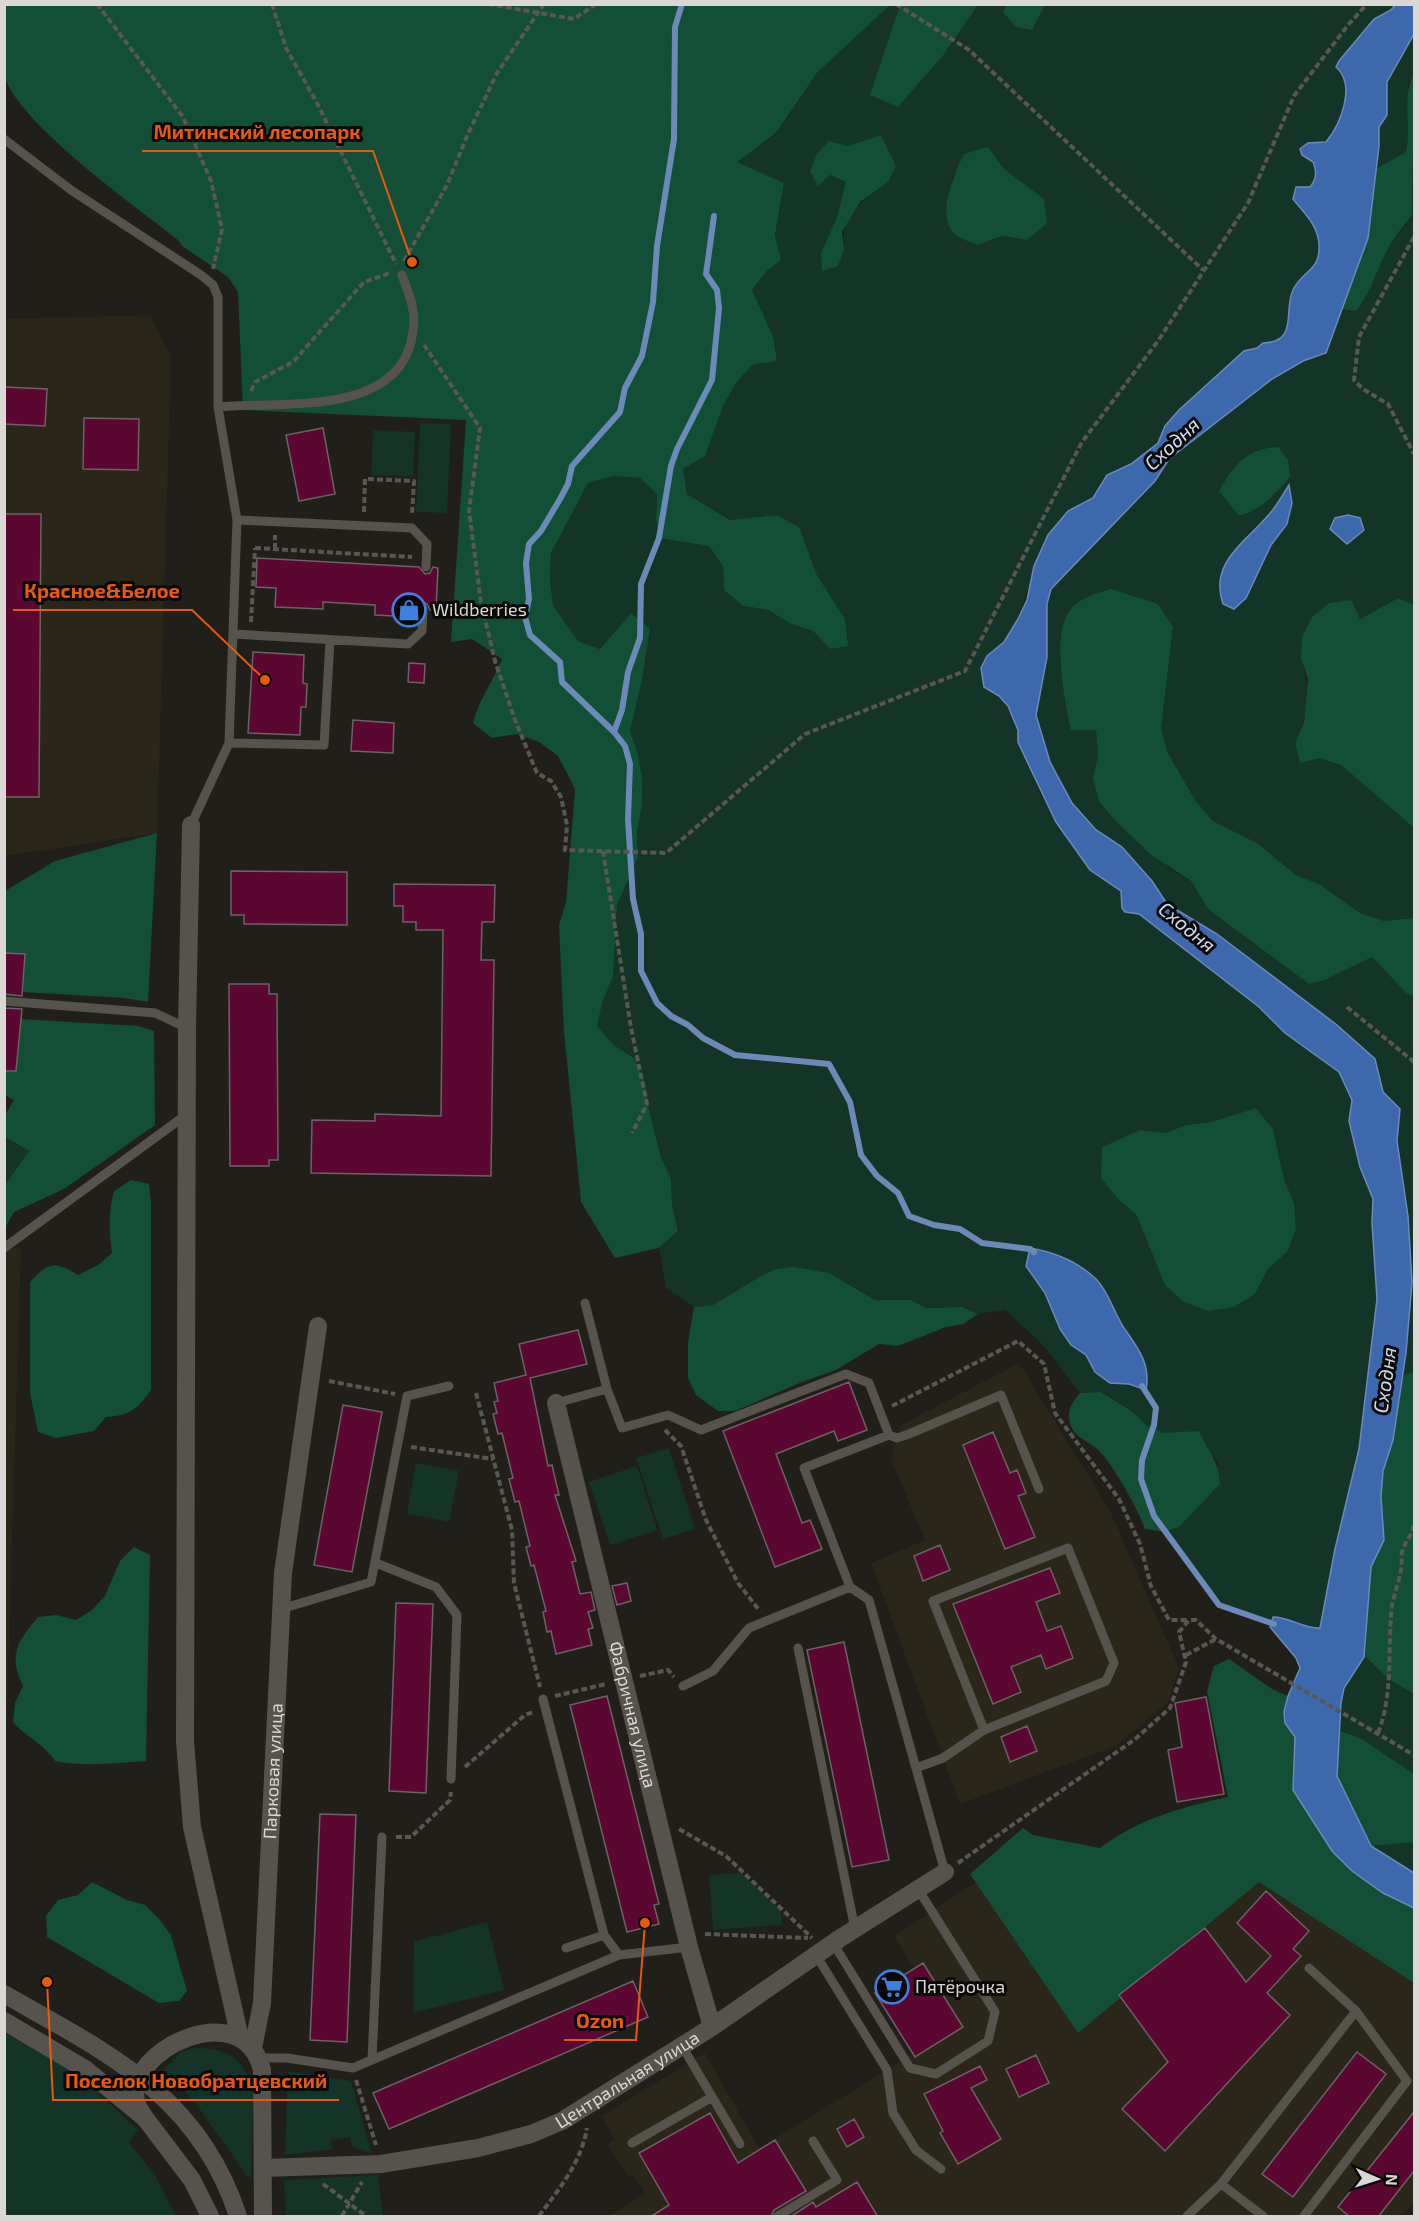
<svg xmlns="http://www.w3.org/2000/svg" width="1419" height="2221" viewBox="0 0 1419 2221" font-family="'Exo 2',sans-serif">
  <style>
    .built { fill: #2a261a }
    .green { fill: #133426; fill-rule: evenodd }
    .forest { fill: #134e37 }
    .water { fill: #3d68ad; stroke: #6c8ab9; stroke-width: 1.5 }
    .lines { fill: none; stroke-linecap: round; stroke-linejoin: round }
    .stream { stroke: #6c8ab9; stroke-width: 6 }
    .building { fill: #5c0732; stroke: #6b6265; stroke-width: 1.5 }
    .path { stroke: #595752; stroke-width: 4; stroke-dasharray: 6 3; stroke-linecap: butt }
    .lane { stroke: #55534c; stroke-width: 9 }
    .street { stroke: #55534c; stroke-width: 18 }
    .secondary { stroke: #55534c; stroke-width: 18 }
    .labels { text-anchor: middle; stroke-width: 6; stroke-linejoin: round; paint-order: stroke }
    .poi-label { font-size: 18px; fill: #d9d8d4; stroke: #0a0907; text-anchor: start }
    .street-label { font-size: 18px; fill: #d9d8d4; stroke: #0a0907 }
    .water-label { font-size: 20px; font-style: italic; fill: #cfdbef; stroke: #0a0907 }
    .leader { fill: none; stroke: #e8590c; stroke-width: 2 }
    .callout-dot { fill: #e8590c; stroke: #0a0907; stroke-width: 2 }
    .callout-label { font-size: 20px; text-anchor: middle; font-weight: bold; fill: #e8590c; stroke: #0a0907; stroke-width: 6; stroke-linejoin: round; paint-order: stroke }
  </style>
  <rect width="100%" height="100%" fill="#211f19"/>
  <path class="built" d="M150,315L171,356L157,833L5,856V319Z
    M5,1246L21,1248L5,1772Z
    M1019,1363L1110,1511L1179,1668L1168,1702L1116,1746L960,1804L871,1563L925,1540L891,1459L901,1425Z
    M976,1882L1078,2032L1259,1882L1410,1977L1414,1983V2203L1401,2216H609L645,2193L633,2174L628,2177L607,2144L615,2139L601,2116L705,2053L759,2148L913,2054L916,2057L963,2027L923,1963L914,1968L894,1936Z"/>
  <path class="green" d="M890,5H900L889,46L898,107L942,57L978,5H1006L1003,12L1032,30L1045,5H1395L1391,10L1374,19L1339,61L1336,67L1347,83C1346,104 1338,126 1326,142H1315L1302,155C1315,162 1321,176 1310,187H1303L1293,199C1304,213 1317,224 1319,242C1321,271 1300,271 1292,294C1286,307 1293,323 1283,335C1278,342 1271,343 1263,343L1257,348L1244,351L1189,400L1165,426L1158,443L1131,464L1113,471L1103,481L1093,498L1068,511L1044,541L1018,619L1003,642L987,656L984,687L1004,701L1018,730V742L1032,769L1039,792L1090,870L1121,891L1122,908L1125,912L1139,914L1259,1007L1285,1033L1339,1072L1352,1100L1349,1121L1360,1167L1373,1199L1372,1223L1377,1299L1359,1449L1335,1549L1320,1629C1304,1628 1289,1620 1273,1617L1269,1621L1253,1618L1219,1605L1165,1532L1179,1527L1219,1464L1207,1449L1199,1432L1163,1433L1146,1425L1133,1412L1101,1392L1080,1393L1041,1343L1005,1310L978,1314L962,1307L926,1308L911,1300H875L829,1273L759,1277L713,1305L694,1307L666,1288L659,1248L678,1231L672,1205L671,1179L661,1157L649,1110L645,1083L635,1059L614,1045L597,1026L603,1000L613,977L617,905L638,857L637,831L642,806L638,755L630,731L642,680L650,630L631,613L600,649L578,641L553,605L550,580L551,553L588,482L613,476L640,478L657,494L656,519L659,538L709,546L723,566L724,590L743,606L768,610L789,623L813,631L830,649L845,619L817,575L799,527L777,515L730,520L687,494L683,469L735,384L752,365L777,361L773,336L752,290L767,271L781,260L775,235L784,183L736,162L776,134L817,73ZM881,135L888,182C862,200 840,216 844,250L823,271L821,253L837,217L846,182L830,175L829,141L848,146ZM1003,168L1044,199L1027,240L1002,236L978,245L948,223L947,198L953,176ZM1256,1108L1273,1129L1284,1179L1294,1203L1287,1252L1268,1269L1255,1294L1165,1285L1136,1214L1102,1147L1140,1130L1164,1133L1186,1125L1211,1122ZM1049,1251L1066,1259L1096,1280L1123,1327L1134,1341L1145,1390L1129,1384L1110,1383L1095,1372L1086,1355L1060,1329L1045,1293L1026,1266Z
    M1414,34V74L1408,85L1410,136L1406,152L1377,168L1379,127L1387,115V82Z
    M1414,183V605L1398,598L1360,619L1301,659C1311,688 1308,716 1295,743L1320,758L1341,765L1414,828V918L1384,921L1360,913L1319,884L1296,875L1257,843L1213,821L1195,800L1168,753L1161,729L1173,627L1088,597L1069,610L1063,633L1096,730L1098,755L1093,778L1170,869L1191,881L1208,909L1325,980L1372,957L1406,993L1414,996V1371L1403,1376L1406,1353L1408,1216L1397,1141L1400,1109L1383,1092L1375,1059L1337,1025L1217,935L1167,904L1152,881L1122,847L1096,830L1072,803L1050,762L1036,715L1047,657V604L1051,589L1155,481L1169,459L1272,379L1303,361L1326,353L1342,309L1356,310C1374,289 1377,260 1393,239C1399,231 1407,226 1411,216C1414,207 1412,194 1414,183ZM1289,486L1287,524L1271,545L1261,565L1245,536L1271,513Z
    M420,423L451,424L447,513L416,512Z
    M373,430L415,432L413,476L371,475Z
    M5,1137L29,1151L5,1185Z
    M669,1448L695,1529L663,1539L636,1458Z
    M416,1463L459,1471L449,1522L407,1514Z
    M637,1466L657,1530L610,1545L589,1482Z
    M1364,1657L1390,1680L1414,1694V1774L1362,1739L1338,1730L1344,1688Z
    M1405,1842H1414V1873L1371,1846Z
    M741,1873L781,1911L782,1925L713,1930L709,1875Z
    M487,1922L504,1990L413,2013L414,1942Z
    M4,2032L61,2064L94,2089L138,2130L129,2143L155,2175L176,2216H5Z
    M196,2048C228,2048 244,2059 253,2090L251,2177H248L194,2101L163,2071L181,2052Z
    M288,2071L351,2081L372,2154L352,2146L350,2137L331,2140L332,2149L285,2155Z
    M378,2175L383,2216H286L284,2180Z"/>
  <path class="forest" d="M5,5H890L817,73L776,133L737,162L784,183L775,235L781,260L767,271L752,290L773,336L777,361L752,365L735,384L723,406L705,456L683,469L687,494L730,520L777,515L799,527L817,575L845,619L848,646L830,649L813,631L789,623L768,610L743,606L724,590L723,566L709,546L659,538L656,519L657,494L640,478L613,476L588,483L551,553L550,580L553,605L578,641L600,649L631,613L650,629L642,680L630,731L638,755L642,780V806L637,831L638,857L617,905L613,977L603,1000L597,1026L614,1045L635,1059L645,1082L649,1110L661,1157L671,1179L672,1205L678,1231L659,1248L615,1258L581,1202L564,1032L559,925L566,902L575,789L558,756L539,742L517,734L492,738L473,723C479,699 493,682 502,659L472,639L451,642L466,420L243,410L238,292L228,277L182,246L178,240C135,206 23,127 5,78C0,65 5,20 5,5Z
    M900,5H978L942,57L898,107L870,95Z
    M1006,5V4L1045,5L1032,30L1016,27L1003,12Z
    M1414,74L1412,214C1407,224 1399,230 1393,240C1378,262 1374,289 1356,311L1342,309L1368,238L1377,168L1406,152C1412,126 1401,96 1414,74Z
    M881,135L896,166L888,182L860,202L842,232L844,250L838,266L822,271L821,253L837,217L846,182L830,175L818,186L810,171L817,154L829,141L848,146Z
    M988,147L1003,168L1044,199L1047,223L1027,240L1002,236L978,245C971,242 961,239 956,235C934,217 955,173 964,154Z
    M1278,447L1288,460L1290,477C1274,495 1262,509 1239,516L1219,491C1235,464 1246,449 1278,447Z
    M1111,589L1158,604L1173,627L1161,729L1168,753L1195,800L1213,821L1257,843L1296,875L1319,884L1360,913L1384,921L1414,918V996L1406,993L1372,957L1325,980L1309,984L1208,909L1191,881L1150,854L1114,819L1099,801L1093,778L1098,755L1096,730H1071C1065,702 1051,634 1070,610C1079,598 1097,593 1111,589Z
    M1398,598L1414,605V828L1341,765L1320,758L1300,763L1295,743L1304,722L1308,679L1301,659L1302,637L1312,617L1329,603L1351,600L1360,619Z
    M157,833L148,1002L124,998L23,992L25,954L5,953V891L55,861Z
    M21,1019L138,1026L154,1031L155,1125L64,1189L14,1212L5,1228V1185L29,1151L5,1137V1115L14,1100L5,1095V1049H18Z
    M1256,1108L1273,1129L1284,1179L1294,1203L1296,1229L1287,1252L1268,1269L1255,1294L1234,1307L1208,1311L1184,1302L1165,1285L1136,1214L1117,1198L1101,1178L1102,1147L1140,1130L1165,1133L1186,1125L1211,1122Z
    M131,1180L149,1184L151,1203V1390C138,1409 129,1416 106,1417L94,1431L56,1438L38,1432L30,1393V1282C48,1262 55,1261 78,1275L98,1265L112,1253C109,1231 108,1213 114,1191Z
    M793,1267L829,1273L875,1300H911L926,1308L962,1307L978,1314L963,1324L946,1327L898,1346L879,1344L836,1370L802,1382L735,1411H718L696,1395L688,1378V1342L694,1307L713,1305L759,1277L776,1269Z
    M1414,1371V1694L1390,1680L1365,1657L1371,1567L1384,1540L1381,1497L1383,1471L1393,1439L1403,1376Z
    M1101,1392L1133,1412L1146,1425L1163,1433L1199,1431C1209,1454 1218,1458 1220,1484L1179,1527L1165,1532L1145,1529C1139,1511 1111,1460 1096,1448C1087,1441 1072,1435 1070,1423C1067,1409 1072,1403 1080,1393Z
    M134,1547L150,1555L146,1761C115,1763 85,1767 55,1761C42,1742 28,1739 13,1722L15,1703L23,1686C8,1655 17,1642 38,1617L56,1615L76,1620L92,1610L105,1596L120,1561Z
    M1229,1659L1272,1689L1288,1696L1284,1712L1295,1737L1293,1790L1352,1871L1383,1893L1414,1908V1983L1259,1882L1078,2033L970,1874L1023,1828L1033,1835L1100,1848C1138,1819 1182,1807 1228,1797L1207,1691L1214,1666Z
    M1338,1730L1362,1739L1414,1774V1842L1371,1846L1337,1776Z
    M92,1882L127,1900L145,1905L159,1919L171,1935L187,1991L179,2001L159,2003L47,1937L46,1916L58,1900L78,1895Z"/>
  <path class="water" d="M1395,5H1414V34L1387,82V115L1379,127V146L1368,238L1326,353L1303,361L1272,379L1169,459L1155,481L1051,589L1047,604V657L1036,715L1050,762L1072,803L1096,830L1122,847L1152,881L1167,904L1217,934L1337,1025L1375,1059L1383,1092L1400,1109L1397,1141L1408,1216L1412,1282L1406,1353L1393,1440L1383,1471L1381,1497L1384,1540L1371,1567L1364,1657L1344,1688L1341,1703L1337,1776L1371,1846L1414,1873V1908L1383,1893L1352,1871L1332,1851L1293,1790L1295,1737L1285,1723L1284,1712L1288,1696L1300,1668L1296,1658L1270,1627L1273,1617C1290,1617 1304,1629 1320,1628L1335,1549L1359,1449L1377,1299L1372,1223L1373,1199L1360,1167L1349,1121L1352,1100L1339,1072L1285,1033L1259,1007L1139,914L1125,912L1122,908L1121,891L1090,870L1056,822L1024,755L1018,742V730L1008,706L999,696L984,687L981,668L987,656L1004,642L1018,619L1027,600L1034,566L1048,535L1068,511L1093,498L1107,475L1131,464L1158,443L1165,426L1179,410L1244,351L1257,348L1263,343C1299,342 1283,311 1293,290C1303,269 1321,272 1319,243C1317,224 1304,213 1293,199L1296,187H1310C1316,180 1317,171 1313,162L1302,155L1300,149L1308,143L1326,142C1340,125 1357,85 1336,67L1339,61L1374,19L1391,10Z
    M1289,485L1292,503L1287,524L1271,545L1246,598L1234,609L1223,604C1208,561 1249,540 1271,512C1278,504 1283,494 1289,485Z
    M1348,515L1360,518L1364,530L1347,544L1330,529L1335,518Z
    M1030,1248C1054,1252 1078,1262 1096,1279C1109,1292 1114,1313 1124,1328C1138,1348 1151,1364 1146,1390L1129,1384L1110,1383L1095,1372L1086,1355L1071,1345L1060,1329L1045,1293L1026,1266Z"/>
  <g class="lines">
    <path class="stream" d="M714,216L706,274L717,290L719,308L712,380L677,449L671,466L659,538L641,584L640,638L628,672L622,710L614,732L625,746L630,764L628,819L633,899L641,934V971L657,1003L671,1016L688,1025L703,1038L735,1055L829,1064L850,1102L861,1155L877,1176L898,1193L909,1216L934,1225L960,1229L982,1243L1030,1249L1034,1252
      M614,732L562,682L560,662L530,635L525,617L529,599L526,563L529,544L541,531L560,499L568,484L572,466L620,412L625,388L642,356L653,302L657,246L674,139L675,27L682,4
      M1142,1386L1156,1408L1154,1425L1142,1460L1141,1479L1154,1516L1219,1605L1274,1624"/>
  </g>
  <path class="building" d="M4,387L47,389L45,426L4,424Z
    M84,418L139,419L138,470L83,469Z
    M323,428L335,494L299,501L286,435Z
    M4,514H41L39,797H4Z
    M257,558L419,567L425,574L430,573L433,567L438,568L436,610H430L427,604L423,602L415,609L414,617L375,615V605L323,602V609L275,607L276,588L256,587Z
    M253,652L304,655L303,683L307,684L306,707H301L300,735L248,733Z
    M409,663L425,664L424,683L408,682Z
    M353,720L394,723L393,753L351,751Z
    M231,871L347,872V925L244,924V915H231Z
    M394,884L495,885L494,922H482L481,960H494L491,1176L311,1173L312,1120L375,1121V1114L441,1116L443,930H416V922H403V906H394Z
    M4,953L25,954L22,996L4,994Z
    M229,984H269V994H277L278,1160H269V1166H230Z
    M4,1008L22,1009L16,1071H4Z
    M578,1330L587,1364L530,1378L548,1466L552,1465L559,1495H555L576,1561L572,1562L580,1594L591,1592L595,1610L588,1612L593,1628L588,1629L592,1645L556,1654L551,1631L547,1632L543,1612L546,1611L534,1565L531,1566L526,1547L530,1546L519,1501L515,1502L509,1479L513,1478L502,1433L498,1434L493,1414L497,1413L494,1402L498,1401L494,1383L526,1375L519,1344Z
    M849,1382L867,1430L838,1441L834,1431L776,1454L802,1523L810,1520L822,1549L775,1567L723,1431Z
    M343,1405L382,1412L352,1572L314,1565Z
    M993,1432L1010,1473L1017,1470L1026,1493L1018,1496L1035,1537L1005,1549L963,1445Z
    M940,1545L950,1570L923,1581L914,1556Z
    M1050,1568L1060,1593L1036,1602L1047,1631L1061,1626L1073,1658L1046,1669L1041,1655L1011,1667L1021,1692L993,1704L953,1604Z
    M627,1583L631,1601L617,1605L612,1586Z
    M396,1603L433,1604L426,1793L389,1791Z
    M844,1642L889,1860L852,1867L807,1650Z
    M607,1696L659,1904L654,1905L659,1924L627,1932L570,1705Z
    M1206,1697L1224,1794L1177,1802L1168,1750L1182,1747L1175,1703Z
    M1027,1726L1037,1751L1010,1762L1001,1737Z
    M320,1814L356,1815L347,2042L310,2040Z
    M1266,1891L1309,1931L1293,1949L1301,1956L1267,1993L1290,2015L1165,2151L1122,2109L1168,2062L1119,1995L1205,1928L1246,1982L1271,1956L1237,1923Z
    M923,1963L963,2027L915,2057L875,1993Z
    M633,1981L648,2017L389,2129L373,2093Z
    M1357,2052L1386,2074L1293,2197L1262,2174Z
    M1036,2055L1049,2083L1019,2097L1006,2069Z
    M980,2066L987,2080L971,2088L1001,2139L958,2164L940,2133L943,2131L924,2094Z
    M1414,2112V2171L1378,2217H1350L1338,2207Z
    M710,2113L738,2163L775,2140L806,2191L774,2210L771,2217H650L669,2205L639,2153Z
    M854,2119L864,2137L847,2147L837,2129Z
    M857,2182L878,2217H790L813,2202L816,2207Z"/>
  <g class="lines">
    <path class="path" d="M97,4L183,117L211,181L222,229L213,269
      M272,4L286,48L317,103L396,264
      M488,4L574,19L596,4
      M896,4L969,50L1203,270
      M1414,237L1359,337L1354,380L1363,389L1388,404L1414,454
      M404,261L447,185L467,136L497,73L544,4
      M424,345L480,428L469,511L481,602L495,661L515,720L537,773L551,781L561,797L567,825L565,850L666,853L805,734L965,671L1082,442L1158,341L1248,203L1294,96L1348,25L1367,4
      M251,391L255,382L293,362L364,282L390,273
      M364,512L365,479L414,481L412,515
      M255,548L412,557
      M275,549V535
      M251,622L255,548
      M603,851L631,1028L647,1104L632,1133
      M1347,1007L1414,1062
      M329,1381L395,1394
      M476,1393L512,1530L514,1583L540,1687
      M892,1406L1018,1341L1044,1364L1055,1413L1119,1499L1140,1544L1151,1586L1169,1620H1188
      M665,1430L681,1446L706,1520L738,1583L759,1610
      M411,1447L493,1459
      M1186,1655L1216,1639
      M640,1676L668,1670L674,1677
      M555,1696L606,1684
      M1378,1733C1394,1693 1387,1649 1392,1606C1394,1594 1399,1582 1401,1570C1402,1564 1401,1558 1402,1552C1405,1541 1413,1535 1414,1523
      M465,1767L525,1715L533,1712
      M679,1829L726,1856L812,1938
      M396,1837H411L450,1800L451,1792
      M958,1863L1134,1740L1170,1708L1186,1662L1179,1632L1189,1620H1196L1216,1639L1414,1755
      M705,1934L808,1938
      M356,2080L376,2145
      M323,2184L366,2216
      M342,2216L362,2182
      M539,2216C559,2189 581,2163 587,2128"/>
    <path class="lane" d="M4,139L71,190L201,275L213,285L218,297V407L237,520L229,743L324,745L330,640
      M218,407C278,401 393,417 411,342C414,330 415,317 412,305C410,295 405,285 402,275
      M237,520L412,528L427,544L426,567
      M233,634L408,644L422,631L423,609
      M191,825L229,743
      M4,1001L155,1013L187,1028
      M4,1248L186,1115
      M607,1389L622,1428L668,1415L701,1430L846,1374L869,1383L889,1435L804,1468L850,1587
      M556,1403L607,1389L585,1303
      M889,1435L897,1438L909,1434L1001,1395L1039,1489
      M376,1563L436,1587L457,1615L451,1779
      M281,1609L371,1582L407,1396L449,1386
      M798,1648L855,1929
      M683,1686L713,1671L749,1628L850,1587L869,1600L945,1872
      M543,1699L604,1935L619,1955
      M916,1768L943,1758L984,1730L1106,1681L1114,1663L1068,1548L933,1601L984,1730
      M833,1943L910,2068L936,2074L988,2041L995,2012L918,1889
      M566,1948L604,1935
      M816,1955L887,2070L893,2113L916,2150L941,2169
      M682,2046L740,2144
      M259,2058H287L353,2068L619,1955L689,1947
      M372,2060L382,1837
      M632,2143L712,2097
      M1221,2184L1263,2216
      M778,2216L837,2180L813,2141
      M1187,2216L1221,2184L1356,2011L1309,1968
      M1304,2216L1407,2081L1356,2011"/>
    <g class="street">
      <path d="M191,825L187,1028L185,1741L192,1827L240,2038"/>
      <path id="s1" d="M556,1403L689,1947L712,2027"/>
      <path id="s2" d="M253,2048L262,2003L283,1573L318,1326"/>
      <path id="s3" d="M264,2168L381,2164L478,2148L531,2134L562,2121L712,2027L839,1939L945,1872"/>
    </g>
    <path class="secondary" d="M4,1994C107,2053 198,2094 238,2216
      M4,2021L85,2069L145,2118L192,2180L210,2216
      M145,2118C142,2113 137,2107 136,2101C124,2051 243,1993 262,2070L263,2216"/>
  </g>
  <defs>
    <g id="shop-ring" transform="scale(1.725)"><circle r="9.5" fill="#0a0907" stroke="#3f7fe0" stroke-width="1.5"/><path d="M-5-2.5h2.3a2.7 3.5 0 0 1 5.4 0H5L5.5 6h-11ZM-1.5-2.5h3a1.5 2.3 0 0 0-3 0Z" fill="#3f7fe0"/></g>
    <g id="supermarket-ring" transform="scale(1.725)"><circle r="9.5" fill="#0a0907" stroke="#3f7fe0" stroke-width="1.5"/><path d="M-6-5.5h2.5l.6 2H6L4.5 2H-2.5L-4.4-4H-6ZM-1.5 3.2a1.3 1.3 0 1 0 .1 0ZM3 3.2a1.3 1.3 0 1 0 .1 0Z" fill="#3f7fe0"/></g>
  </defs>
  <g fill-rule="evenodd">
    <use href="#shop-ring" x="409" y="610"/>
    <use href="#supermarket-ring" x="892" y="1987"/>
  </g>
  <g class="labels">
    <g class="poi-label">
      <text x="432" y="616">Wildberries</text>
      <text x="915" y="1993">Пятёрочка</text>
    </g>
    <g class="street-label">
      <text dy="6" stroke="none"><textPath href="#s1" startOffset="321">Фабричная улица</textPath></text>
      <text dy="6" stroke="none"><textPath href="#s2" startOffset="278">Парковая улица</textPath></text>
      <text dy="6" stroke="none"><textPath href="#s3" startOffset="381">Центральная улица</textPath></text>
    </g>
    <g class="water-label">
      <text transform="translate(1172 444) rotate(-43)" y="7">Сходня</text>
      <text transform="translate(1187 927) rotate(39)" y="7">Сходня</text>
      <text transform="translate(1385 1380) rotate(-82)" y="7">Сходня</text>
    </g>
  </g>
  <path class="leader" d="M412 262L373 151H142M265 680L192 610H13M645 1923L636 2040H564M47 1982L53 2100H339"/>
  <g class="callout-dot">
    <circle cx="412" cy="262" r="6"/>
    <circle cx="265" cy="680" r="6"/>
    <circle cx="645" cy="1923" r="6"/>
    <circle cx="47" cy="1982" r="6"/>
  </g>
  <g class="callout-label">
    <text x="257" y="139">Митинский лесопарк</text>
    <text x="102" y="598">Красное&amp;Белое</text>
    <text x="600" y="2028">Ozon</text>
    <text x="196" y="2088">Поселок Новобратцевский</text>
  </g>
  <rect width="1419" height="2221" fill="none" stroke="#d9d8d4" stroke-width="12"/>
  <g transform="translate(1377 2179) rotate(93)" stroke="#0a0907" stroke-width="4.5" paint-order="stroke">
  <path d="M0-4.5L10 22L0 15L-10 22Z" fill="#d9d8d4"/>
  <text y="-9" font-size="16" font-weight="bold" text-anchor="middle" fill="#d9d8d4">N</text>
  </g>
</svg>
